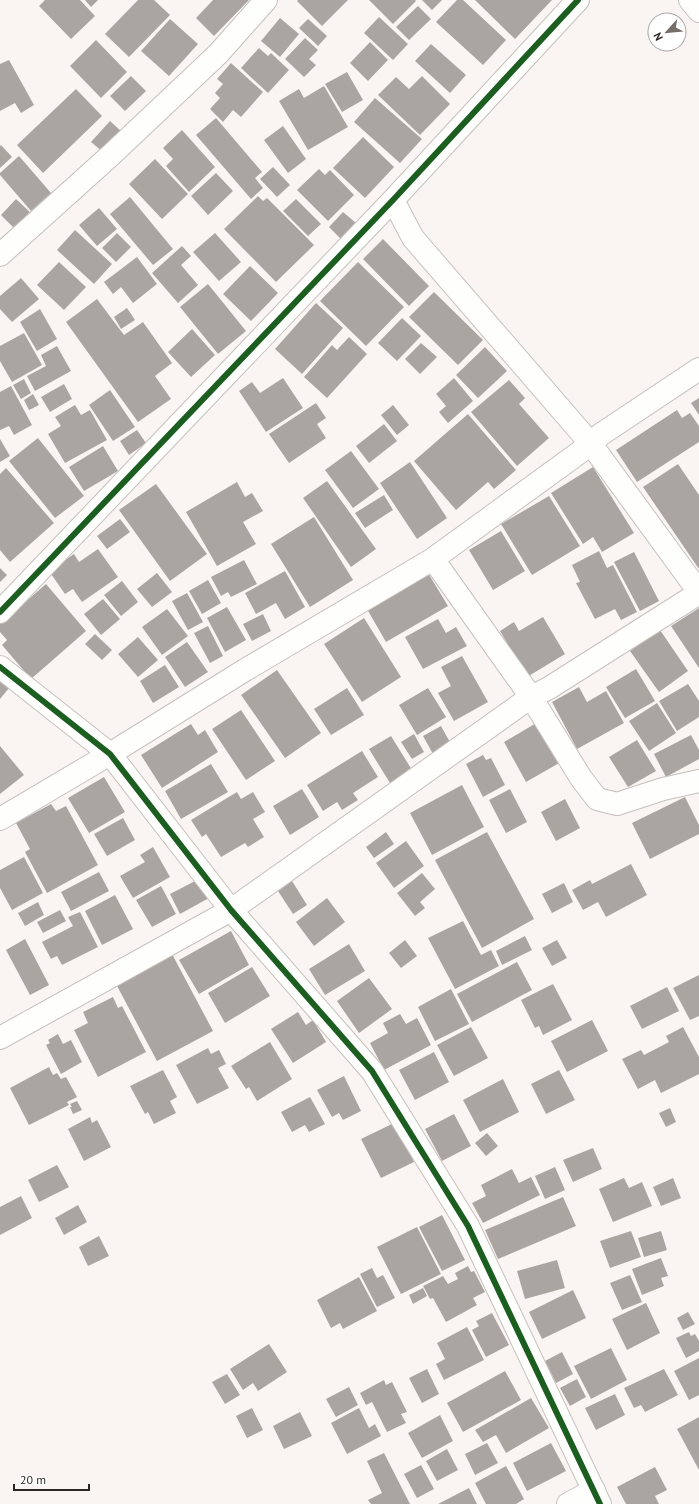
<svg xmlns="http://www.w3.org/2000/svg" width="699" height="1504" viewBox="0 0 699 1504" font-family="'PT Sans',sans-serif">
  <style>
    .building { fill: #aba5a2 }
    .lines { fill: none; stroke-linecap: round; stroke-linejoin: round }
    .minor-casing { stroke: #c6c0bd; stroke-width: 24 }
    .minor { stroke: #fefefd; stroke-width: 22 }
    .cycleway-casing { stroke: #fff; stroke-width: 8 }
    .cycleway { stroke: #1b5e20; stroke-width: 6 }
  </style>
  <rect width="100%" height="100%" fill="#faf5f3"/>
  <path class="building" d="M45,0H80L95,16L71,39L39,6Z
    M85,0H98L91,7Z
    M138,0H154L170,15L129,57L105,34Z
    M213,0H249L214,36L196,18Z
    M298,0H348L322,26L297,1Z
    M369,0H415L416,1L393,24Z
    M422,0H442L432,10Z
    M457,0H463L506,40L483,65L436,22Z
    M475,0H552L515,39Z
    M418,6L431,19L409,40L396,27Z
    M379,17L408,44L393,60L364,33Z
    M280,18L299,34L280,57L261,41Z
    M170,19L198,44L169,76L141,51Z
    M308,19L327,36L318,46L299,28Z
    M305,38L318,50L309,59L316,65L304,77L285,59Z
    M96,40L127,72L101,98L70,66Z
    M370,42L388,60L368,81L350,63Z
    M431,44L466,75L450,93L415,61Z
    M259,48L268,56L271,53L289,70L268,93L241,68Z
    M9,60L34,105L21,113L15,103L0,111V64Z
    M231,63L263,92L241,117L233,110L223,122L210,109L220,98L215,93L223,84L217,79Z
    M347,72L363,100L342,112L325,84Z
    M131,76L146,91L125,111L110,96Z
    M422,76L450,104L420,135L378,95L396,77L409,89Z
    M324,86L348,127L308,150L279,101L299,89L304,98Z
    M76,89L102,116L43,173L17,145Z
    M375,98L422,139L400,163L354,122Z
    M216,118L262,172L255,178L263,188L251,199L196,135Z
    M110,121L122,132L104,153L91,142Z
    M283,126L306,159L288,173L264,140Z
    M182,130L215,167L189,192L166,166L173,159L163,148Z
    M363,137L394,167L365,198L333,168Z
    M1,145L12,157L0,168V146Z
    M19,156L51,193L31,211L0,175V173Z
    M155,159L188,194L162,219L129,184Z
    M273,167L290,185L277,197L260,179Z
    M319,169L325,175L330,170L354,195L328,221L297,190Z
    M216,173L233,191L208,215L191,196Z
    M258,196L263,201L267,198L314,245L276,282L224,229Z
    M130,197L173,249L153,265L110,214Z
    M16,199L32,214L16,230L1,215Z
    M296,199L321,224L308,236L283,211Z
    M99,208L117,229L97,246L79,225Z
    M343,212L356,223L341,239L329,227Z
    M75,230L112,264L94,284L57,250Z
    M117,233L131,247L116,262L102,248Z
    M215,233L241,262L219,281L193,252Z
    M383,239L429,286L409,306L363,259Z
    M182,246L191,256L181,265L198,285L178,303L152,273Z
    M137,257L157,284L133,303L121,287L113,294L104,282Z
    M59,262L86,287L64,310L37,285Z
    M358,262L404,307L366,346L320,301Z
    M250,266L278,293L251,321L223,294Z
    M21,278L39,299L12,322L0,309V296Z
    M208,284L246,331L218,354L180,307Z
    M434,292L483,340L458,365L409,317Z
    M97,299L124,335L143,322L172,363L155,376L171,399L138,422L66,322Z
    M316,303L343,328L302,374L275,349Z
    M127,308L135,320L121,329L114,317Z
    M40,309L57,339L37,351L20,322Z
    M402,318L421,336L397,361L378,343Z
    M192,329L215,355L191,377L168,352Z
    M24,333L42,365L12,382L0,361V346Z
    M349,337L367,354L327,398L304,377L332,345L337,350Z
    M421,343L437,357L420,374L405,359Z
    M57,346L71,371L35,391L27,376L46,366L41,355Z
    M485,347L507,371L478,398L456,375Z
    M283,378L303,408L266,432L239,391L252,382L260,393Z
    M454,378L473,401L448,423L439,412L446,406L436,394Z
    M24,379L31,393L21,399L13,385Z
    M509,380L525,398L519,404L549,438L517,466L471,412Z
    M64,384L72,399L50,412L41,397Z
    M11,386L32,425L14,435L9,426L0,430V392Z
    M110,390L135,427L113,441L89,405Z
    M33,394L39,405L29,410L24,400Z
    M699,398V415L691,403Z
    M316,403L326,418L317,424L326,438L289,463L269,434Z
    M75,405L81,415L90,410L107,440L65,463L48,434L61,426L55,417Z
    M393,405L409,425L397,435L381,415Z
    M677,410L682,418L690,413L699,426V442L637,482L616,450Z
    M468,414L516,470L494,489L488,482L456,510L414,461Z
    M384,424L397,441L369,463L356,446Z
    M137,430L146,443L129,455L120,441Z
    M38,438L84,496L55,518L9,461Z
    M0,439L10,456L0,462Z
    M103,446L118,471L84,491L69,467Z
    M351,451L379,489L353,508L325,470Z
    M410,462L447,518L417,539L380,483Z
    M678,464L699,495V569L643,487Z
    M593,467L634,533L602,552L593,537L583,544L551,493Z
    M6,468L54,523L10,562L0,550V474Z
    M327,481L376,549L351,567L303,498Z
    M237,482L245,497L252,493L263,511L243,522L256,544L217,566L186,512Z
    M156,484L207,554L170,581L119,510Z
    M384,495L393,510L365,528L355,513Z
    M549,496L580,546L532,575L501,524Z
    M314,517L353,580L310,607L271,544Z
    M120,519L130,532L107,549L97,536Z
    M501,531L525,571L493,590L469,550Z
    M98,549L118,577L82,602L73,589L65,594L49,571L74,554L79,562Z
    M599,551L607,568L613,565L637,612L621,620L615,609L595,619L576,583L580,582L572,565Z
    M634,552L659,601L640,611L614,562Z
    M244,560L257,584L231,597L228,592L221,596L211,577Z
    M0,568L7,575L0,582Z
    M285,571L305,607L285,619L276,603L256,614L245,593Z
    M157,573L172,592L152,607L137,589Z
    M428,573L448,606L386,642L367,609Z
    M208,580L221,603L202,614L189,591Z
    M122,581L138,602L121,616L104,595Z
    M46,584L86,631L31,679L2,645L7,640L0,632V624Z
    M187,593L203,622L188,630L172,601Z
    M103,599L120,619L101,635L84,614Z
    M227,607L246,640L225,652L207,618Z
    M699,608V668L671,626Z
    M167,609L188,636L162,655L142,627Z
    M263,614L271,631L252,641L243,624Z
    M543,617L565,654L527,677L500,631L514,622L519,631Z
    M364,618L401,677L362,702L324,644Z
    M438,619L446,633L456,627L467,646L423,669L405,637Z
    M208,626L223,656L210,663L194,633Z
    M660,630L688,671L659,692L630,651Z
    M95,634L112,650L102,660L85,644Z
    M138,637L158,660L138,677L118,654Z
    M187,642L208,672L185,687L165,657Z
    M462,656L488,702L454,721L438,693L451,686L441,667Z
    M165,665L179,687L153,703L140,681Z
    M636,669L655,701L625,718L606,687Z
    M277,670L321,733L285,758L241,695Z
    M0,680L9,688L0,699Z
    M688,684L699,701V717L677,731L659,701Z
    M579,687L587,702L606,691L624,723L577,749L552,702Z
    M347,688L364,715L331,735L314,709Z
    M428,688L446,717L417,735L399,705Z
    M657,703L676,733L649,751L629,721Z
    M241,710L275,761L246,780L212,729Z
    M538,722L561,762L526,782L504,742Z
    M191,724L198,735L205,730L218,752L162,788L141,755Z
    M441,726L451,744L433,754L423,736Z
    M414,734L424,752L412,759L401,742Z
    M691,735L699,750V759L666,777L654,754Z
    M391,736L412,770L390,783L369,749Z
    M637,740L656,771L628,787L609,757Z
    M0,746L24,775L0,794Z
    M362,751L378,777L353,793L358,800L342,810L337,802L323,811L307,785Z
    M483,755L486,760L491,758L505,785L483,797L466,764Z
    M211,764L228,792L181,819L165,791Z
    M104,777L125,812L89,833L68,798Z
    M462,785L484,827L432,855L410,813Z
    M302,789L319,817L290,835L273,806Z
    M510,789L527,822L506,833L489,800Z
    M237,792L241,799L253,792L265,812L253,819L264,837L248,847L245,843L221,857L206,834L202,837L191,820Z
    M685,797L699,825V834L650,859L632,823Z
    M565,799L580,828L556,841L541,812Z
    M51,804L56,811L66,806L98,865L47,893L25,852L30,849L16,823Z
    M123,818L135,840L107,856L94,834Z
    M386,832L394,844L374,858L366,847Z
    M487,832L534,919L482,948L435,860Z
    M406,841L424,866L394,888L376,863Z
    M153,847L170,877L133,898L120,876L145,862L140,855Z
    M24,857L43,893L12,910L0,888V870Z
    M631,864L647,895L606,917L598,902L583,910L572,890L590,880L592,884Z
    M99,872L109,891L71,911L61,892Z
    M422,873L435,889L420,902L425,908L415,916L397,893Z
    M199,879L209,898L180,914L170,894Z
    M292,881L307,905L293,914L278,891Z
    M564,883L573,902L552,913L542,894Z
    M161,886L176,914L152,927L136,900Z
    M115,895L133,929L102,945L85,911Z
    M327,898L345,922L314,946L296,922Z
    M38,902L44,915L25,926L18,913Z
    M60,910L66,921L43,933L37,922Z
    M80,912L98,947L62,965L57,956L51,959L42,942L73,926L68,917Z
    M463,921L481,955L491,950L499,966L455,989L428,938Z
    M231,931L249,965L199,994L179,960Z
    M525,936L532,950L502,965L496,951Z
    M25,939L49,985L30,995L6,950Z
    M405,940L417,956L401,968L389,953Z
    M557,940L567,958L552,966L542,948Z
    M349,944L365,971L325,995L309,969Z
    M172,954L213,1031L157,1061L116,984Z
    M517,962L532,990L472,1022L457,994Z
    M252,967L270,996L225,1023L208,993Z
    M699,975V1016L690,1020L673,988Z
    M369,978L392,1009L359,1033L337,1001Z
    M553,984L572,1020L543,1035L539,1026L535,1028L521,1000Z
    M667,987L679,1011L642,1029L630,1006Z
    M451,989L469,1024L435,1041L418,1007Z
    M113,997L118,1008L122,1006L146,1052L98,1077L74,1030L88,1023L83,1012Z
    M298,1012L306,1025L313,1020L326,1042L293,1063L271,1029Z
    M400,1014L406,1024L417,1018L431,1045L384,1070L370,1043L388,1033L383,1023Z
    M592,1020L608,1051L567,1072L551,1041Z
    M471,1027L488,1058L454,1076L437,1045Z
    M683,1027L699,1057V1074L661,1093L655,1080L638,1089L622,1059L641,1050L644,1055L669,1042L666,1036Z
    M58,1034L63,1044L71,1040L82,1062L61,1074L46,1045L50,1043L48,1040Z
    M270,1042L292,1079L257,1101L249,1087L246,1089L231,1066Z
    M208,1048L211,1054L219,1050L226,1064L218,1068L229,1088L197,1104L176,1065Z
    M434,1052L449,1082L415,1100L399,1070Z
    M49,1067L53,1075L57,1073L61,1079L66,1077L77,1097L67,1102L69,1105L29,1125L10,1088Z
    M163,1070L177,1097L170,1101L176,1113L154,1124L148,1112L145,1114L130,1086Z
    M559,1070L575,1100L546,1114L531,1084Z
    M344,1076L361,1111L343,1120L339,1113L332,1117L317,1090Z
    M503,1079L519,1112L480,1132L463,1100Z
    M310,1097L325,1124L309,1132L305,1125L292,1132L281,1112Z
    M77,1101L82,1110L73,1114L70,1107H72L70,1104Z
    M670,1108L676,1122L666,1127L659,1113Z
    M454,1114L471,1146L442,1161L425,1129Z
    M90,1117L92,1123L97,1120L111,1147L84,1161L68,1129Z
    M394,1123L414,1162L381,1178L361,1139Z
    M487,1133L498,1146L486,1156L475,1143Z
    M593,1148L602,1169L573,1182L563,1160Z
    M57,1165L69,1187L39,1202L28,1180Z
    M555,1167L565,1190L545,1199L535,1176Z
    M512,1169L519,1183L531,1177L540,1195L483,1223L472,1203L486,1196L481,1185Z
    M624,1178L629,1188L642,1182L652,1206L613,1222L599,1189Z
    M673,1178L681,1198L661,1206L653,1187Z
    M21,1196L32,1218L0,1235V1207Z
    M563,1197L576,1226L498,1259L485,1230Z
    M78,1205L87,1222L64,1235L55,1218Z
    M442,1215L465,1260L442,1271L419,1227Z
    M417,1227L441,1274L401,1294L377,1247Z
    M631,1231L641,1257L610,1268L600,1241Z
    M661,1231L667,1250L644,1257L638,1238Z
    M99,1236L109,1256L88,1266L79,1247Z
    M661,1258L668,1276L661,1278L664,1286L642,1295L632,1269Z
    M557,1260L565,1288L525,1299L517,1271Z
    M468,1266L471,1272L474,1271L485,1292L473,1298L477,1305L446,1322L433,1298L430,1299L423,1286L443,1276L448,1284L458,1279L455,1273Z
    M372,1268L377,1278L383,1275L395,1298L377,1307L360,1274Z
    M630,1275L642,1302L622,1310L610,1283Z
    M359,1277L377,1311L343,1329L340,1323L331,1328L317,1300Z
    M423,1288L427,1296L413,1304L409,1295Z
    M573,1290L586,1318L542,1339L529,1312Z
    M646,1303L660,1333L627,1350L612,1319Z
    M688,1312L695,1324L683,1330L677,1318Z
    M492,1313L509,1345L486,1357L472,1330L479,1326L476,1321Z
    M467,1327L484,1360L444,1380L436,1364L445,1359L437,1343Z
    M689,1332L691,1336L695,1334L699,1341V1351L686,1358L676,1338Z
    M269,1344L287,1372L258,1391L253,1383L243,1390L230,1369Z
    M611,1348L627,1380L591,1399L574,1366Z
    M562,1352L573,1374L556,1383L545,1361Z
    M699,1358V1395L689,1400L674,1371Z
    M427,1369L439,1394L422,1403L409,1378Z
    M664,1369L678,1395L645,1412L641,1405L634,1408L624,1388Z
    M505,1371L521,1400L463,1432L447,1403Z
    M227,1374L240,1395L225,1404L212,1382Z
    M577,1379L586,1397L570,1406L560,1388Z
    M384,1380L386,1385L392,1382L407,1412L401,1414L406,1423L387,1432L372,1402L366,1405L360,1393Z
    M349,1387L358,1405L336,1417L326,1399Z
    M615,1394L625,1415L596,1430L585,1408Z
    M531,1398L549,1428L506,1453L496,1435L483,1442L475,1430Z
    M252,1408L263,1430L247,1438L236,1416Z
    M359,1408L369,1428L375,1424L381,1436L347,1454L331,1423Z
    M300,1412L312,1436L284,1449L273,1426Z
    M440,1415L453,1441L422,1458L408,1433Z
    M699,1417V1470L677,1429Z
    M487,1443L498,1463L475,1475L465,1454Z
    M551,1443L566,1471L527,1491L513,1463Z
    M447,1449L458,1470L437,1481L426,1461Z
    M384,1453L410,1504H371L368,1500L382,1493L367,1461Z
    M421,1465L434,1489L417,1498L404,1474Z
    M506,1466L524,1499L516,1504H486L475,1483Z
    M655,1467L667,1490L655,1496L659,1504H626L617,1487Z
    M469,1488L477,1504H438Z"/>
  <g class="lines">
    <g class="minor-casing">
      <path id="minor" d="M690,0L699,11
        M393,200L413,238L591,444L699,592
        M0,255L111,155L218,54L266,0
        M433,559L531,697L581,778L597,799L617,804L663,789L699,781
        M0,612L393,200L578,0
        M0,667L110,754L231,910L372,1071L468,1226L600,1504
        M0,819L110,754L245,670L433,559L591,444L600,435L699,369
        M0,1038L231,910L531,697L549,688L699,593
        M568,1504L594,1490"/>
    </g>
    <use href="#minor" class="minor"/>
    <g class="cycleway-casing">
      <path id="cycleway" d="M0,612L393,200L578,0
        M0,667L110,754L231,910L372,1071L468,1226L600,1504"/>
    </g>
    <use href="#cycleway" class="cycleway"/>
  </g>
  <g transform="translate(667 32) rotate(243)"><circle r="19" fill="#ffffff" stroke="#aba7a6"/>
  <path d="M0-3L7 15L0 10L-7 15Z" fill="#746d6a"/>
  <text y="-6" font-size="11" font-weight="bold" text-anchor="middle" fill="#2c2420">N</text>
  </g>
  <path d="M14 1484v6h75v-6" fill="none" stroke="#2c2420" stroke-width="2"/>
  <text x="20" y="1484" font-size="12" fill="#2c2420" stroke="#ffffff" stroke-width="3" paint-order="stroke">20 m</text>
</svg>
